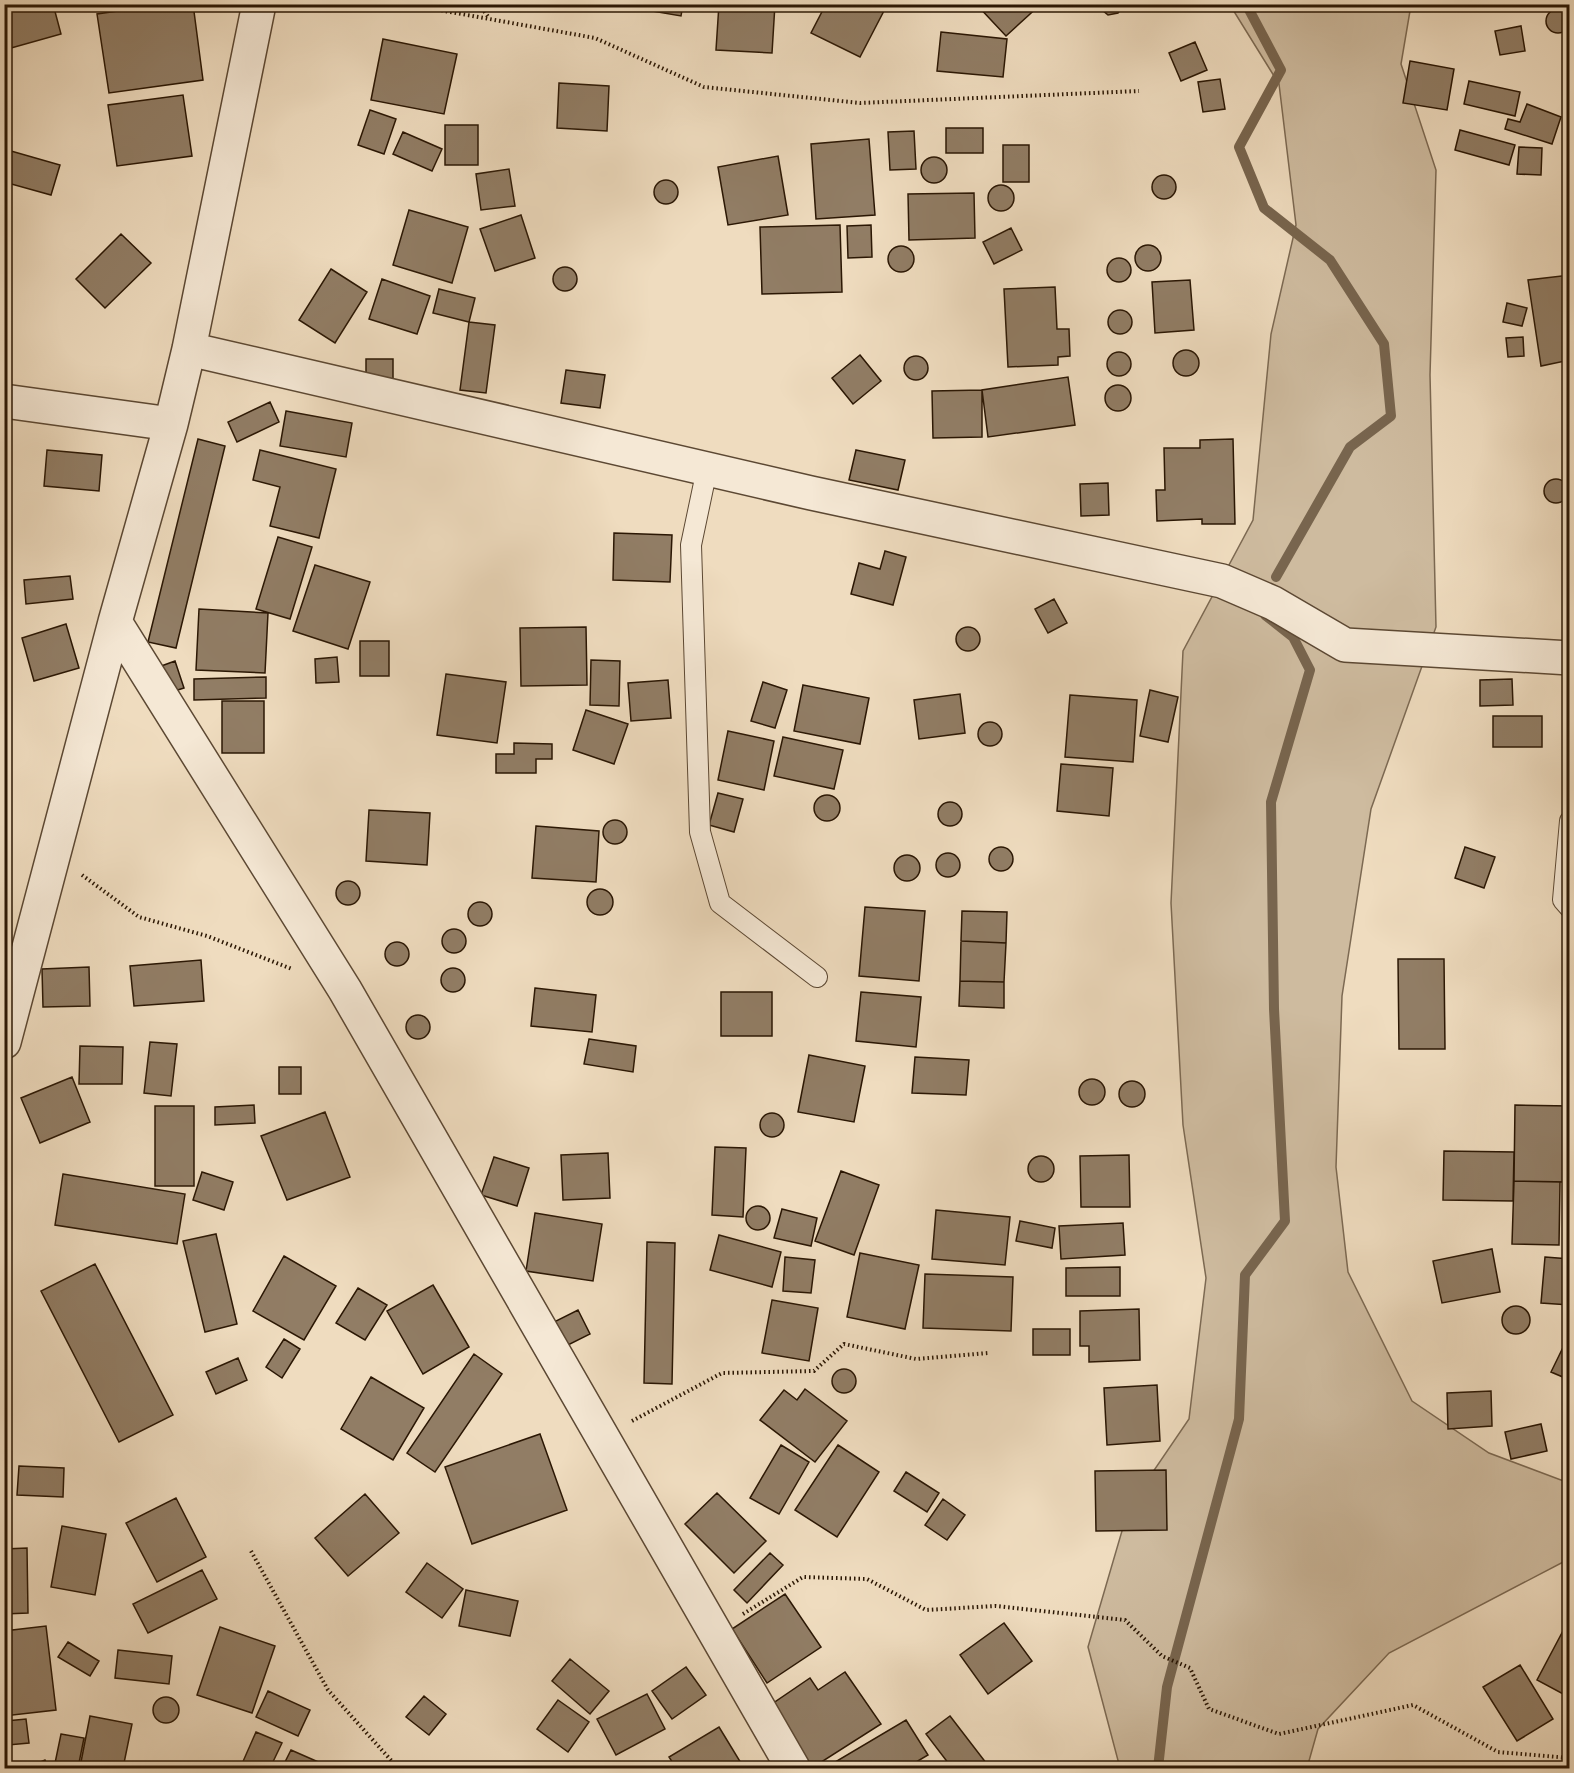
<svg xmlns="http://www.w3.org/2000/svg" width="1574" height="1773" viewBox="0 0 1574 1773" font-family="'IM FELL French Canon',serif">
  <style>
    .green { fill: #cebb9f; stroke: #7c6952; stroke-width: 1.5 }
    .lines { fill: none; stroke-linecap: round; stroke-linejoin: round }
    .stream { stroke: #78654e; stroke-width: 10 }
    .building { fill: #917d65; stroke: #2b1704; stroke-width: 1.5 }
    .service-casing { stroke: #5c4833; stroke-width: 22 }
    .minor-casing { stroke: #5c4833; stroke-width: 36 }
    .path { stroke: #2b1704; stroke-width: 4; stroke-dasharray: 1.5 3; stroke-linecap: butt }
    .service { stroke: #f5e8d5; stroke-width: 20 }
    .minor { stroke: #f5e8d5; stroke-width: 33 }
  </style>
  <rect width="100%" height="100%" fill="#efdcbf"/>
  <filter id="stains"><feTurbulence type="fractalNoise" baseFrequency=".00333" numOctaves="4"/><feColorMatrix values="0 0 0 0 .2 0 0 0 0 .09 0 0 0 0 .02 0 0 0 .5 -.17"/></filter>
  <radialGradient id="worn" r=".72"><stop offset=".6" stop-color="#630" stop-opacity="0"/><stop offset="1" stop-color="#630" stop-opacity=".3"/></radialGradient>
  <path class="green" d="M1230,5H1411L1401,64L1436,170L1430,375L1436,627L1371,809L1342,996L1336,1167L1348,1272L1412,1401L1489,1453L1569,1483V1559L1389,1653L1318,1729L1307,1768H1120L1088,1647L1129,1507L1189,1419L1206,1278L1183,1125L1171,903L1183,651L1253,520L1271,334L1296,225L1279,84Z"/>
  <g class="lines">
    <path class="stream" d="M1246,4L1281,70L1239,147L1264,208L1330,260L1384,344L1391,416L1350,447L1276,577
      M1158,1768L1167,1687L1239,1419L1245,1275L1285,1221L1274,1009L1271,802L1310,670L1293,637L1265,615"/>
  </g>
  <path class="building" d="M4,4H53L61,34L4,50Z
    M167,4H193L203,80L109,93L97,14Z
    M611,4H683L681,16Z
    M719,4H775L772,53L716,50Z
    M826,4L887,5L860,57L811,33Z
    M976,4H1041L1006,36Z
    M1100,4H1124V5L1118,13L1108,15L1101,9Z
    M1546 21a12 12 0 1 1 24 0a12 12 0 1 1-24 0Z
    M1521,26L1525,51L1500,55L1495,31Z
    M941,32L1007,39L1003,77L937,71Z
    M383,39L457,54L444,114L371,100Z
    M1195,42L1207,70L1181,81L1169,53Z
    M1410,61L1454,69L1447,110L1403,103Z
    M1220,79L1225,109L1203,112L1198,82Z
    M1469,81L1520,92L1515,116L1464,104Z
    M559,83L609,86L607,131L557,128Z
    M183,95L192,156L117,166L108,105Z
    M1527,104L1561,117L1552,144L1505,129L1508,119L1520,122Z
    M1568,106H1570V166H1566Z
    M370,110L396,119L384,154L358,145Z
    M445,125H478V165H445Z
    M946,128H983V153H946Z
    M1460,130L1515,145L1509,165L1455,150Z
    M914,131L916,169L890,170L888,132Z
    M403,132L442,149L432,171L393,154Z
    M869,139L875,215L816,219L811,144Z
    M1003,145H1029V182H1003Z
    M1519,147L1542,148L1541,175L1517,174Z
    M4,149L60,165L51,195L4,182Z
    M778,156L788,215L728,225L718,167Z
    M921 170a13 13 0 1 1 26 0a13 13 0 1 1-26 0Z
    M509,169L515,206L481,210L476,174Z
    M1152 187a12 12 0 1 1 24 0a12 12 0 1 1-24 0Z
    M654 192a12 12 0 1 1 24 0a12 12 0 1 1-24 0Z
    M988 198a13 13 0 1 1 26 0a13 13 0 1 1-26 0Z
    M974,193L975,238L909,240L908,194Z
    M409,210L468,227L452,283L393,265Z
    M521,215L535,258L495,271L480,229Z
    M840,225L842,292L762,294L760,227Z
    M871,225L872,257L848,258L847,226Z
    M1011,228L1022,250L994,264L983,242Z
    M121,234L151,263L105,308L76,279Z
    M1135 258a13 13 0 1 1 26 0a13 13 0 1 1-26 0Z
    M888 259a13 13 0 1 1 26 0a13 13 0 1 1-26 0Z
    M1107 270a12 12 0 1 1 24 0a12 12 0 1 1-24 0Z
    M553 279a12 12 0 1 1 24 0a12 12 0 1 1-24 0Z
    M331,269L367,292L335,343L299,320Z
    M1570,275V360L1541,366L1528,280Z
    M382,279L430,296L417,334L369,319Z
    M1190,280L1194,330L1155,333L1152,282Z
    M1055,287L1057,329H1069L1070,356L1058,357V365L1008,367L1004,289Z
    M439,289L475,298L469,322L433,313Z
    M1507,303L1527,308L1522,326L1503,322Z
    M1108 322a12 12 0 1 1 24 0a12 12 0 1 1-24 0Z
    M469,322L495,325L486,393L460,390Z
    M1523,337L1524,356L1508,357L1506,338Z
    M1173 363a13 13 0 1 1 26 0a13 13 0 1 1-26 0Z
    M1107 364a12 12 0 1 1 24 0a12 12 0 1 1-24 0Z
    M860,355L881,381L853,404L832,378Z
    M904 368a12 12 0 1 1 24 0a12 12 0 1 1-24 0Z
    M366,359H393V382H366Z
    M566,370L605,375L600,408L561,403Z
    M1068,377L1075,425L988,437L982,390Z
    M1105 398a13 13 0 1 1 26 0a13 13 0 1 1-26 0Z
    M982,390V437L933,438L932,391Z
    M270,402L279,422L237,442L228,422Z
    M286,411L352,423L346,457L280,446Z
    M198,439L225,446L176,648L148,642Z
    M1233,439L1235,524H1202V519L1157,521L1156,490H1165L1164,448H1200V440Z
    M47,450L102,455L99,491L44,486Z
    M260,450L336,469L319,538L270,526L280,487L253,480Z
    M856,450L905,460L898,490L849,480Z
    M1544 491a12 12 0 1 1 24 0a12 12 0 1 1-24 0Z
    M1108,483L1109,515L1081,516L1080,484Z
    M614,533L672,535L670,582L613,580Z
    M278,537L312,547L290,619L256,609Z
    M885,551L906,557L893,605L851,594L859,563L880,569Z
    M315,565L370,582L348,649L293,631Z
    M70,576L73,599L26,604L24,580Z
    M1054,599L1067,623L1048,633L1035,609Z
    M199,609L268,613L265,673L196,670Z
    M66,624L79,668L34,681L22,638Z
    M956 639a12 12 0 1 1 24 0a12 12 0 1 1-24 0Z
    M586,627L587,685L521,686L520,628Z
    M360,641H389V676H360Z
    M337,657L339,682L316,683L315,659Z
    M591,660L620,661L619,706L590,705Z
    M175,661L184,688L162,695L153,669Z
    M446,674L506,682L497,743L437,735Z
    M266,677V698L194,700V679Z
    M1512,679L1513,705L1480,706V680Z
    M668,680L671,718L631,721L628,683Z
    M763,682L787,690L775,728L751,721Z
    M803,685L869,698L860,744L794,731Z
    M1150,690L1178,697L1168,742L1140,736Z
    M960,694L965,733L919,739L914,700Z
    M1070,695L1137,700L1133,762L1065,757Z
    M222,701H264V753H222Z
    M586,710L628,724L614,764L573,750Z
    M1493,716H1542V747H1493Z
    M978 734a12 12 0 1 1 24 0a12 12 0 1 1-24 0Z
    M728,731L774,741L764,790L718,780Z
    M783,737L843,750L834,789L774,776Z
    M514,743L552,744V759H536V773H496V754H514Z
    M1061,764L1113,768L1109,816L1057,811Z
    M718,793L743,799L734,832L709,825Z
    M814 808a13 13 0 1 1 26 0a13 13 0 1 1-26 0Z
    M938 814a12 12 0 1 1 24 0a12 12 0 1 1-24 0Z
    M369,810L430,813L427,865L366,861Z
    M603 832a12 12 0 1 1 24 0a12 12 0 1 1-24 0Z
    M536,826L599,831L596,882L532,878Z
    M989 859a12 12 0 1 1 24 0a12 12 0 1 1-24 0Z
    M1465,847L1495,857L1484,888L1455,878Z
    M936 865a12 12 0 1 1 24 0a12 12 0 1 1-24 0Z
    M894 868a13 13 0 1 1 26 0a13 13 0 1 1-26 0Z
    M336 893a12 12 0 1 1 24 0a12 12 0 1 1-24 0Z
    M587 902a13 13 0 1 1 26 0a13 13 0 1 1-26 0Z
    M468 914a12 12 0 1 1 24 0a12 12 0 1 1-24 0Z
    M865,907L925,911L919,981L859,976Z
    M962,911L1007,912L1006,943L961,941Z
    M442 941a12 12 0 1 1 24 0a12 12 0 1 1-24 0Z
    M961,941L1006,943L1004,982L960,981Z
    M385 954a12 12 0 1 1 24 0a12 12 0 1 1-24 0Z
    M1398,959H1444L1445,1049H1399Z
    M201,960L204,1001L134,1006L130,966Z
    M89,967L90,1006L43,1007L42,969Z
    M441 980a12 12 0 1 1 24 0a12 12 0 1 1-24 0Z
    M960,981L1004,982V1008L959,1006Z
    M535,988L596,995L592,1032L531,1026Z
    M721,992H772V1036H721Z
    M861,992L921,997L916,1047L856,1041Z
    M406 1027a12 12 0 1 1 24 0a12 12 0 1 1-24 0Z
    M589,1039L636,1046L633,1072L584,1064Z
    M150,1042L177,1044L171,1096L144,1093Z
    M80,1046L123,1047L122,1084H79Z
    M809,1055L865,1066L854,1122L798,1112Z
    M915,1057L969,1060L966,1095L912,1093Z
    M279,1067H301V1094H279Z
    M72,1077L90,1122L40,1143L21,1098Z
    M1079 1092a13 13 0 1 1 26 0a13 13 0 1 1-26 0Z
    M1119 1094a13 13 0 1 1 26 0a13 13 0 1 1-26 0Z
    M254,1105L255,1123L215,1125V1107Z
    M1515,1105L1570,1106V1182L1514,1181Z
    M155,1106H194V1186H155Z
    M325,1112L350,1177L287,1200L261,1136Z
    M760 1125a12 12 0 1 1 24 0a12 12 0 1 1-24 0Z
    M715,1147L746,1148L743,1217L712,1215Z
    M1444,1151L1514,1152L1513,1201L1443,1200Z
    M608,1153L610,1198L563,1200L561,1155Z
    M1129,1155L1130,1207H1081L1080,1156Z
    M1028 1169a13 13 0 1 1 26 0a13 13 0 1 1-26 0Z
    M494,1157L529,1168L517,1206L481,1195Z
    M841,1171L879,1185L854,1255L815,1241Z
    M202,1172L233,1182L224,1210L193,1200Z
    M63,1174L185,1194L177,1244L55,1225Z
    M1514,1181L1560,1182L1559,1245L1512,1244Z
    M746 1218a12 12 0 1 1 24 0a12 12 0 1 1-24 0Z
    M782,1209L817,1218L811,1246L774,1238Z
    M936,1210L1010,1217L1005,1265L932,1259Z
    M535,1213L602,1224L593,1281L526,1271Z
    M1020,1221L1055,1228L1052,1248L1016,1241Z
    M1123,1223L1125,1255L1061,1259L1059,1226Z
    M216,1234L237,1324L205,1332L183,1241Z
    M719,1235L781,1252L772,1287L710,1270Z
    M647,1242L675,1243L672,1384L644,1383Z
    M1492,1249L1500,1292L1442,1303L1433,1261Z
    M860,1253L919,1265L905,1329L847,1317Z
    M284,1256L336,1286L304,1340L253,1311Z
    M785,1257L815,1260L811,1293L783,1291Z
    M1545,1257L1570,1259V1305L1541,1303Z
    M95,1264L173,1415L119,1442L41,1291Z
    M1120,1267V1296H1066V1268Z
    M925,1274L1013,1277L1011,1331L923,1328Z
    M433,1285L469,1347L423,1374L387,1311Z
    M358,1288L387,1305L365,1340L336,1323Z
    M772,1300L818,1308L809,1361L762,1353Z
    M1502 1320a14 14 0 1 1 28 0a14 14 0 1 1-28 0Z
    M1139,1309L1140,1360L1089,1362V1346H1080V1311Z
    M578,1310L590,1334L566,1346L554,1322Z
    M1033,1329H1070V1355H1033Z
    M1570,1333V1380L1551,1372Z
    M284,1339L300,1349L282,1378L266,1367Z
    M474,1354L502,1374L435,1472L407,1453Z
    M238,1358L247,1380L216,1394L206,1372Z
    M832 1381a12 12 0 1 1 24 0a12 12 0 1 1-24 0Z
    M371,1377L424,1408L393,1460L341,1429Z
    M1157,1385L1160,1441L1107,1445L1104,1388Z
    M805,1389L847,1421L815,1462L760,1420L784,1390L797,1400Z
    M1491,1391L1492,1426L1448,1429L1447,1393Z
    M4,1407L9,1408L4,1430Z
    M1541,1424L1547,1451L1511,1459L1505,1432Z
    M540,1434L567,1510L472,1544L445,1467Z
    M781,1445L809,1462L779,1514L750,1498Z
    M838,1445L879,1472L837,1537L795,1510Z
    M19,1466L64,1468L63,1497L17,1495Z
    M1166,1470L1167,1530L1096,1531L1095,1471Z
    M906,1472L939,1493L927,1512L894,1491Z
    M717,1493L766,1541L734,1573L685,1524Z
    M365,1494L399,1533L348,1576L315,1538Z
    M176,1498L206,1557L157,1582L126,1523Z
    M943,1499L965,1515L947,1540L925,1525Z
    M62,1526L106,1534L95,1595L51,1587Z
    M27,1548L28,1613L4,1614V1549Z
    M770,1553L783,1565L747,1603L734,1590Z
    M427,1563L463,1589L442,1618L406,1592Z
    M202,1570L217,1599L148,1633L133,1604Z
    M466,1590L518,1601L510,1636L459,1626Z
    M785,1594L821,1647L767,1683L732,1629Z
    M1004,1623L1032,1661L988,1694L960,1655Z
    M46,1626L56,1710L4,1716V1631Z
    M220,1627L275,1646L252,1713L197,1695Z
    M1564,1629L1570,1632V1686L1565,1695L1537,1680Z
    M68,1642L99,1661L90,1676L58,1657Z
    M118,1650L172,1656L169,1684L115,1678Z
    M570,1659L609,1691L590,1714L552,1681Z
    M1520,1665L1553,1719L1517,1741L1483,1687Z
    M686,1667L706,1695L672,1719L652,1691Z
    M845,1672L881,1724L812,1768L769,1706L810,1678L818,1690Z
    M268,1691L310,1710L298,1736L256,1717Z
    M647,1694L665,1729L616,1755L597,1719Z
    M424,1696L446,1714L429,1735L406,1717Z
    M153 1710a13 13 0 1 1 26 0a13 13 0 1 1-26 0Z
    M558,1700L589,1722L568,1752L537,1729Z
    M90,1716L132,1724L123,1768L80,1767Z
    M950,1716L990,1768H952L926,1734Z
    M26,1719L29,1743L8,1745L6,1721Z
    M906,1720L928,1755L906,1768H825Z
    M719,1727L744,1768H676L669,1757Z
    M256,1732L282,1743L270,1768L241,1766Z
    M61,1734L84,1738L78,1768H54Z
    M291,1750L332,1768H282Z
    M45,1760L49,1768H27Z
    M1473,1763L1489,1768H1471Z"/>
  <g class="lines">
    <g class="service-casing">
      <path id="service" d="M707,469L691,545L700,832L720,903L817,977
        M1570,821L1563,900L1570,908"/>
    </g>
    <g class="minor-casing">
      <path id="minor" d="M259,4L189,349L171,424L115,622L345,990L793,1768
        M189,349L811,493L1222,581L1273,603L1345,645L1570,658
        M4,401L171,424
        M4,1042L115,622"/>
    </g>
    <path class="path" d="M406,4L595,38L704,87L860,103L1139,91
      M479,4L489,18
      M82,875L139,917L207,936L292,969
      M632,1421L722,1373L814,1371L844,1344L916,1359L988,1353
      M251,1551L328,1690L398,1768
      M743,1614L803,1577L867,1579L926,1610L996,1606L1125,1620L1162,1656L1190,1668L1209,1709L1279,1734L1413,1705L1498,1752L1570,1758"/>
    <use href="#service" class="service"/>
    <use href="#minor" class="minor"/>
  </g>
  <rect width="1574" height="1773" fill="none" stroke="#efdcbf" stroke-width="24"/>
  <rect x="6" y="6" width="1562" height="1761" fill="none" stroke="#2b1704" stroke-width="3"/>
  <rect x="12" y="12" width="1550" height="1749" fill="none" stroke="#2b1704" stroke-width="1.5"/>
  <rect width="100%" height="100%" filter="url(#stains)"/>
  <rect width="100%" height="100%" fill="url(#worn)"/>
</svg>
